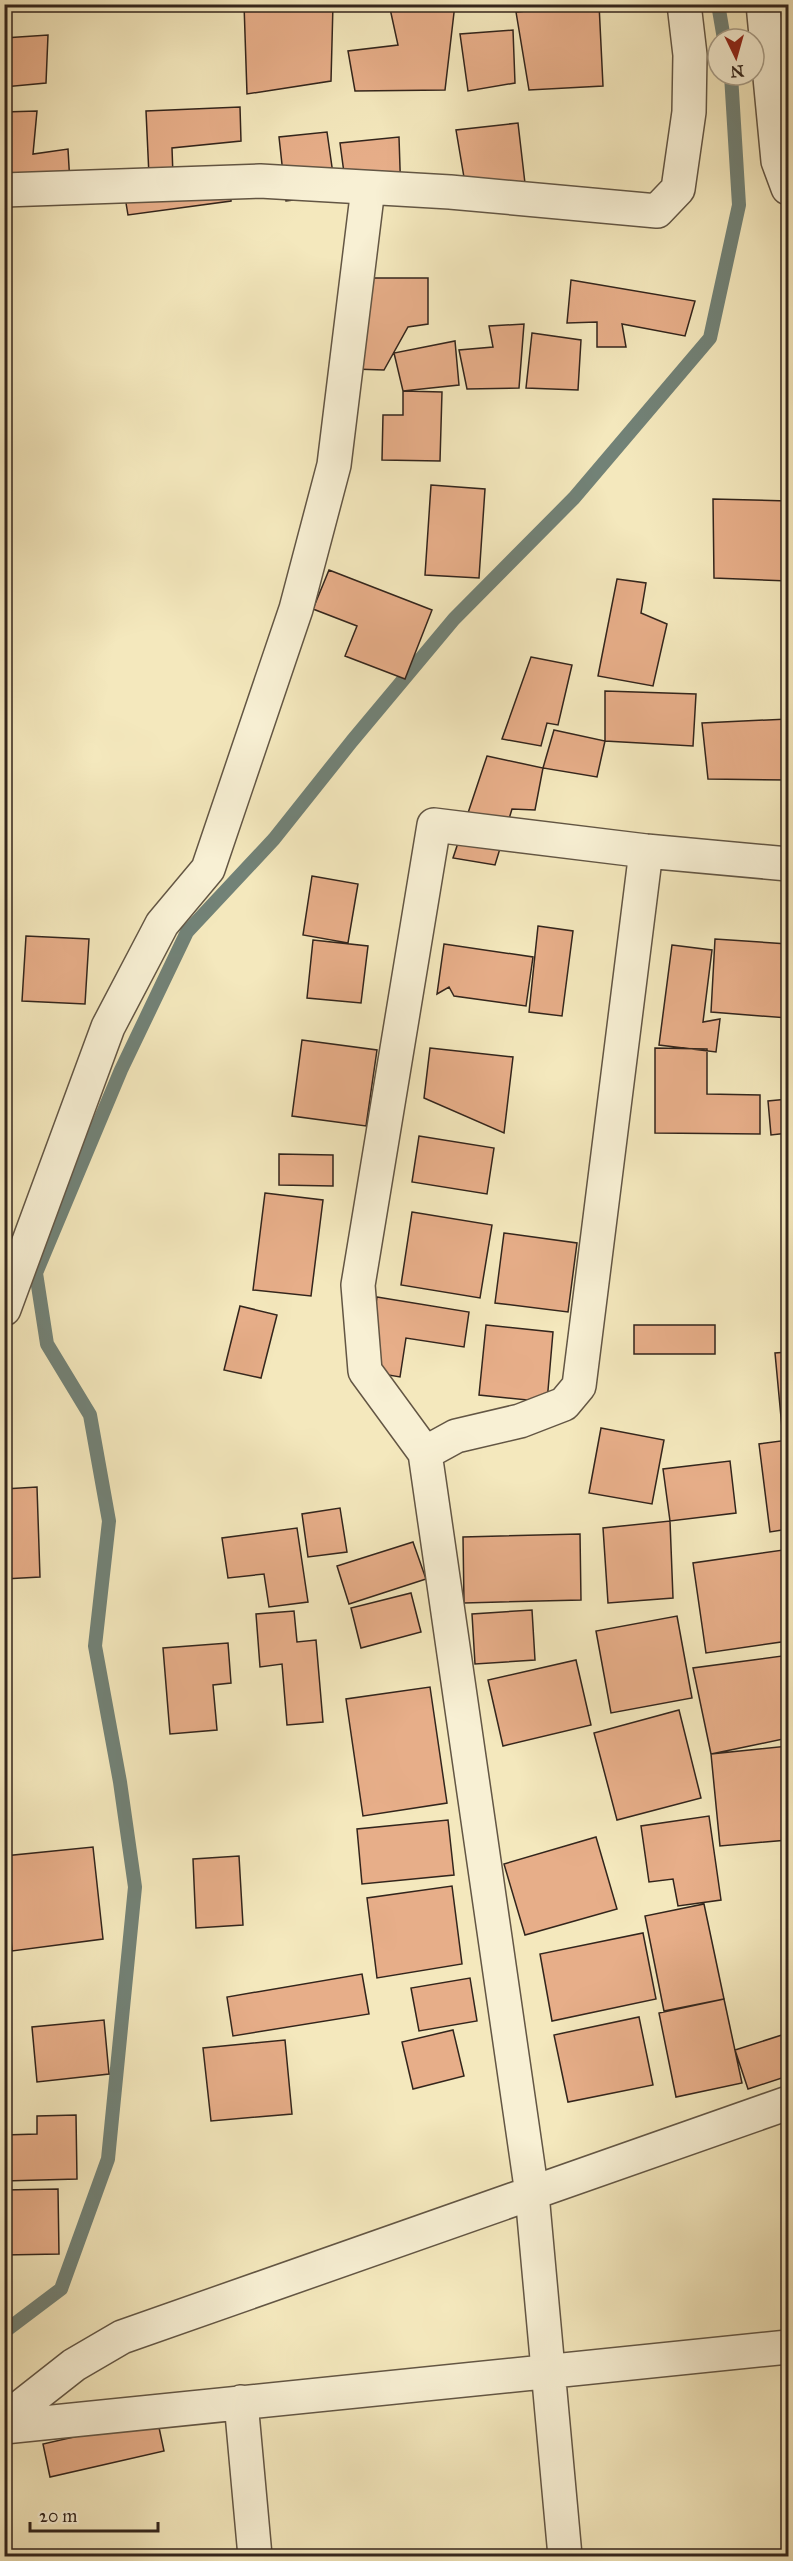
<svg xmlns="http://www.w3.org/2000/svg" width="793" height="2561" viewBox="0 0 793 2561" font-family="'IM FELL Great Primer',serif">
  <style>
    .lines { fill: none; stroke-linecap: round; stroke-linejoin: round }
    .stream { stroke: #728277; stroke-width: 14 }
    .building { fill: #e7ae89; stroke: #33251c; stroke-width: 1.5 }
    .minor-casing { stroke: #635644; stroke-width: 36 }
    .minor { stroke: #f8f0d4; stroke-width: 33 }
  </style>
  <rect width="100%" height="100%" fill="#f4e8bd"/>
  <filter id="stains"><feTurbulence type="fractalNoise" baseFrequency=".00333" numOctaves="4"/><feColorMatrix values="0 0 0 0 .2 0 0 0 0 .09 0 0 0 0 .02 0 0 0 .5 -.17"/></filter>
  <radialGradient id="worn" r=".72"><stop offset=".6" stop-color="#630" stop-opacity="0"/><stop offset="1" stop-color="#630" stop-opacity=".3"/></radialGradient>
  <g class="lines">
    <path class="stream" d="M718,4L724,39
      M4,2332L61,2289L108,2159L135,1887L120,1782L95,1646L109,1521L90,1415L47,1344L36,1273L121,1070L187,932L274,839L352,741L454,619L574,498L710,338L739,205L731,75"/>
  </g>
  <path class="building" d="M244,4H333L331,81L247,94Z
    M389,4H455L445,90L355,91L348,51L398,45Z
    M599,4L603,86L529,90L516,12Z
    M513,30L515,83L468,91L460,34Z
    M48,35L46,83L4,87V38Z
    M240,107L241,141L172,148L173,176H149L146,111Z
    M37,111L33,154L68,149L71,201L4,205V112Z
    M518,123L526,192L468,201L456,130Z
    M327,132L336,195L286,201L279,137Z
    M399,137L401,198L348,203L340,143Z
    M231,167V201L128,215L122,179Z
    M369,278H428V324L408,327L384,370L354,369Z
    M571,280L695,301L685,336L622,324L626,347H597V322L567,323Z
    M524,324L519,388L467,389L459,350L493,347L489,326Z
    M532,333L581,340L578,390L526,388Z
    M455,341L459,385L403,391L394,353Z
    M403,391L442,392L440,461L382,460L383,415H403Z
    M431,485L485,489L479,578L425,575Z
    M713,499L788,501V581L714,578Z
    M329,570L432,610L405,679L345,656L357,626L313,609Z
    M617,579L646,583L641,613L667,624L653,686L598,676Z
    M531,657L572,665L558,725L547,723L541,746L502,739Z
    M605,691L696,694L693,746L605,741Z
    M788,719V780L708,779L702,723Z
    M554,730L605,741L597,777L543,768Z
    M487,756L543,768L535,810L512,809L495,865L453,858Z
    M786,797H788V887H785Z
    M312,876L358,884L348,943L303,935Z
    M538,926L573,931L562,1016L529,1012Z
    M26,936L89,939L85,1004L22,1001Z
    M715,939L788,944V1018L711,1012Z
    M313,940L368,946L361,1003L307,998Z
    M444,944L533,957L526,1006L454,996L449,987L437,994Z
    M672,945L712,950L703,1022L720,1019L716,1052L659,1045Z
    M302,1040L377,1050L366,1126L292,1116Z
    M430,1048L513,1057L504,1133L424,1098Z
    M655,1048L707,1049V1094L760,1095V1134L655,1133Z
    M788,1099V1133L771,1135L768,1101Z
    M419,1136L494,1148L487,1194L412,1182Z
    M279,1154L333,1155V1186L279,1185Z
    M265,1193L323,1200L311,1296L253,1290Z
    M412,1212L492,1225L480,1298L401,1285Z
    M504,1233L577,1243L568,1312L495,1303Z
    M377,1297L469,1312L464,1347L406,1338L400,1377L365,1371Z
    M240,1306L277,1315L261,1378L224,1370Z
    M486,1325L553,1332L547,1402L479,1395Z
    M634,1325H715V1354H634Z
    M788,1352V1427L782,1428L775,1353Z
    M601,1428L664,1440L652,1504L589,1493Z
    M788,1440V1529L770,1532L759,1444Z
    M730,1461L736,1513L670,1521L663,1469Z
    M37,1487L40,1577L4,1579V1489Z
    M340,1508L347,1552L308,1557L302,1514Z
    M670,1521L673,1598L608,1603L603,1528Z
    M297,1528L308,1602L269,1607L264,1574L228,1578L222,1538Z
    M580,1534L581,1600L464,1603L463,1537Z
    M413,1542L426,1579L349,1604L337,1566Z
    M783,1550L788,1587V1641L706,1653L693,1563Z
    M411,1593L421,1632L361,1648L351,1608Z
    M532,1610L535,1660L475,1664L472,1614Z
    M294,1611L297,1642L316,1640L323,1722L287,1725L282,1664L260,1667L256,1614Z
    M677,1616L692,1698L611,1713L596,1631Z
    M228,1643L231,1683L213,1685L217,1730L170,1734L163,1648Z
    M782,1656L788,1700V1738L711,1754L693,1668Z
    M576,1660L591,1725L503,1746L488,1680Z
    M430,1687L447,1803L363,1816L346,1699Z
    M679,1710L701,1798L617,1820L594,1733Z
    M788,1746V1840L720,1846L711,1754Z
    M709,1816L721,1900L678,1906L673,1879L649,1882L641,1826Z
    M448,1820L454,1875L362,1884L357,1829Z
    M596,1837L617,1909L525,1935L504,1864Z
    M93,1847L103,1939L12,1951L4,1856Z
    M239,1856L243,1925L196,1928L193,1859Z
    M452,1886L462,1964L377,1978L367,1898Z
    M704,1904L724,1999L664,2011L645,1916Z
    M643,1933L656,1999L552,2021L540,1954Z
    M362,1974L369,2014L233,2036L227,1997Z
    M470,1978L477,2021L419,2031L411,1988Z
    M724,1999L742,2083L676,2097L659,2013Z
    M639,2017L653,2085L568,2102L554,2035Z
    M104,2020L109,2074L37,2082L32,2027Z
    M453,2030L464,2076L413,2089L402,2042Z
    M788,2033V2076L748,2089L735,2050Z
    M285,2040L292,2114L211,2121L203,2048Z
    M76,2115L77,2179L4,2181V2135L37,2134V2116Z
    M58,2189L59,2254L4,2255V2190Z
    M157,2418L164,2451L50,2477L43,2444Z"/>
  <g class="lines">
    <g class="minor-casing">
      <path id="minor" d="M763,4L778,161L788,188
        M4,190L260,181L450,192L657,211L678,189L689,112L690,55L684,4
        M4,1309L108,1027L162,924L208,869L296,609L334,465L368,188
        M425,1453L456,1436L520,1421L564,1404L579,1386L646,851
        M241,2402L255,2556
        M4,2420L74,2365L122,2337L788,2103
        M4,2427L788,2347
        M565,2556L532,2194L425,1453L365,1371L358,1285L434,825L646,851L788,864"/>
    </g>
    <use href="#minor" class="minor"/>
  </g>
  <rect width="793" height="2561" fill="none" stroke="#f4e8bd" stroke-width="24"/>
  <rect x="6" y="6" width="781" height="2549" fill="none" stroke="#33251c" stroke-width="3"/>
  <rect x="12" y="12" width="769" height="2537" fill="none" stroke="#33251c" stroke-width="1.5"/>
  <g transform="translate(736 57) rotate(175)"><circle r="28" fill="#f8f0d4" stroke="#a99f8a" stroke-width="1.5"/>
  <path d="M0-4.5L10 22L0 15L-10 22Z" fill="#8f2418"/>
  <text y="-9" font-size="16" font-weight="bold" text-anchor="middle" fill="#33251c">N</text>
  </g>
  <path d="M30 2522v9h128v-9" fill="none" stroke="#33251c" stroke-width="3"/>
  <text x="39" y="2522" font-size="18" fill="#33251c" stroke="#f8f0d4" stroke-width="4.5" paint-order="stroke">20 m</text>
  <rect width="100%" height="100%" filter="url(#stains)"/>
  <rect width="100%" height="100%" fill="url(#worn)"/>
</svg>
